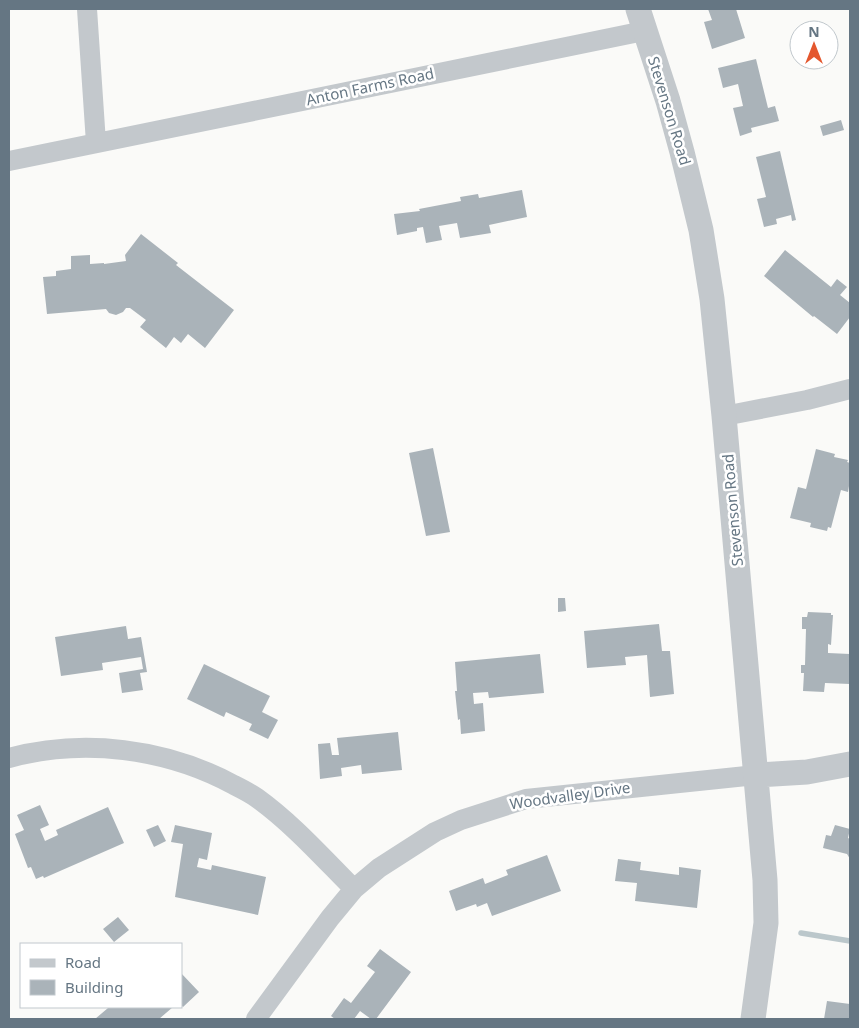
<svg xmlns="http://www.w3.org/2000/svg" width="859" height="1028" viewBox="0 0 859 1028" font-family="'Noto Sans',sans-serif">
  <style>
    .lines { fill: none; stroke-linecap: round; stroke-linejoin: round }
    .stream { stroke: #bbc7cb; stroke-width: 5.5 }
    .building { fill: #aab3b9 }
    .minor { stroke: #c3c8cc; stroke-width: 20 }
    .tertiary { stroke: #c3c8cc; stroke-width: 25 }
    .labels { text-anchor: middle; stroke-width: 5; stroke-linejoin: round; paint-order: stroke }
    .street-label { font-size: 15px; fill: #657683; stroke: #fff }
  </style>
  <rect width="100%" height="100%" fill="#fafaf8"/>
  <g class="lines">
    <path class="stream" d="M801,933L850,941"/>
  </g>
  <path class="building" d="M708,9H736L745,38L712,49L704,22L712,20Z
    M756,59L768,108L775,106L779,121L751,128L752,132L740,136L733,108L743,106L738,84L723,88L718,68Z
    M841,120L844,130L823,136L820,126Z
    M780,151L796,220L792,221L791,215L776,219L777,224L764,227L757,199L766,197L756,157Z
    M522,190L527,217L489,225L491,233L460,238L457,223L439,226L442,240L426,243L423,227L417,228V231L397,235L394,214L420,211L419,209L461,201L460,197L478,194L479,198Z
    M141,234L178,263L176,265L234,310L205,348L188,334L181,343L174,337L166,348L140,327L146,320L130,308H126L123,312L116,315L109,313L106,309L47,314L43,277L56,276V271L71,269V256L90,255V264L104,263V264L126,261L125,255Z
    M785,250L831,287L837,279L847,287L840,295L850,303V317L837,334L814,316L813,317L764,276Z
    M433,448L450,532L426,536L409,453Z
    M816,449L835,454L834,457L848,460L847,462L850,463V480L848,492L841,490L831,528L828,527L827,531L810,527L811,523L790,518L798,487L806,489Z
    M558,598H565L566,611L558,612Z
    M808,612L831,613V615H833L831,645L828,644V653L850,654V684L825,683L824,692L803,691L804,673H801V665H805L806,629H802V617H807Z
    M659,624L662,651H670L674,694L650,697L647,655L625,657L626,665L587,668L584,631Z
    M126,626L128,639L141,637L147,672L140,673L143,690L122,693L119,673L143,669L141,657L102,663L103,670L61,676L55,637Z
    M540,654L544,693L489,698L488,692L473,693L474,704L483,703L485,731L461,734L460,719L458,720L455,691H457L455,662Z
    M204,664L270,696L262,712L278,720L268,739L249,730L252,724L226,712L224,717L187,699Z
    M398,732L402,770L362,774L361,765L341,768L342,776L320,779L318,744L330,743L332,755H339L337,738Z
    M40,805L49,825L40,829L45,841L58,835L56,830L108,807L124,843L44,878L43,876L36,879L31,867L28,868L15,834L24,830L17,815Z
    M158,825L166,841L154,847L146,830Z
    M175,825L212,833L207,860L199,858L197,867L211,870L212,865L266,877L258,915L175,897L183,844L171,842Z
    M835,825L850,829L848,838L850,839V859L847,854L823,848L826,835L831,836Z
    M547,855L561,891L492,916L487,903L477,907L476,904L456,911L449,891L483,878L485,884L508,875L506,870Z
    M618,859L641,862L640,870L679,875V867L701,870L697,908L635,901L637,883L615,881Z
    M118,917L129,930L114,942L103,929Z
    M380,949L411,972L376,1019H371L360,1011L354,1019H335L331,1016L344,998L351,1003L375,972L367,966Z
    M181,973L199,992L183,1007L181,1005Z
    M827,1001L850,1004V1019H824Z
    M108,1007H173L159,1019H95L108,1008Z"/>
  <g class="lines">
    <path class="minor" d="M87,9L96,143
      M9,161L644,31
      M724,416L807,400L850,389
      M9,758C83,738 166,748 234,785C242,789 250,793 257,798C293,824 323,858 354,889
      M256,1019L330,918L354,889L379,868L435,832L461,820L526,799L756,775"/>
    <path class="tertiary" d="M638,9L668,101L682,152L701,230L712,299L724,416L765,880L766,923L753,1019
      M756,775L807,772L850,764"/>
  </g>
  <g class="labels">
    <g class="street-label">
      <text transform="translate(370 87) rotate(-12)" y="5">Anton Farms Road</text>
      <text transform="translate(669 111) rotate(73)" y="5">Stevenson Road</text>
      <text transform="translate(733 510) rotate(-95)" y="5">Stevenson Road</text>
      <text transform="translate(570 796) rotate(-8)" y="5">Woodvalley Drive</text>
    </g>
  </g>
  <rect width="859" height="1028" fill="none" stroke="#657683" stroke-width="20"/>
  <rect x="20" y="943" width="162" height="65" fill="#ffffff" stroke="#c1c8cd"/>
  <rect x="30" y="959" width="25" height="8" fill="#c3c8cc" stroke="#c1c8cd"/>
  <text x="65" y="968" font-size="15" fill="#657683">Road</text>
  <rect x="30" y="980" width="25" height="15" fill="#aab3b9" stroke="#c1c8cd"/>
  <text x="65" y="993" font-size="15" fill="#657683">Building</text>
  <g transform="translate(814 45)"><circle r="24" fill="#ffffff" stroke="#c1c8cd"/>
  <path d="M0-4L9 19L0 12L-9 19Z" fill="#e4572e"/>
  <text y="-8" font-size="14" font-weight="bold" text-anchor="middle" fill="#657683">N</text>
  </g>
</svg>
